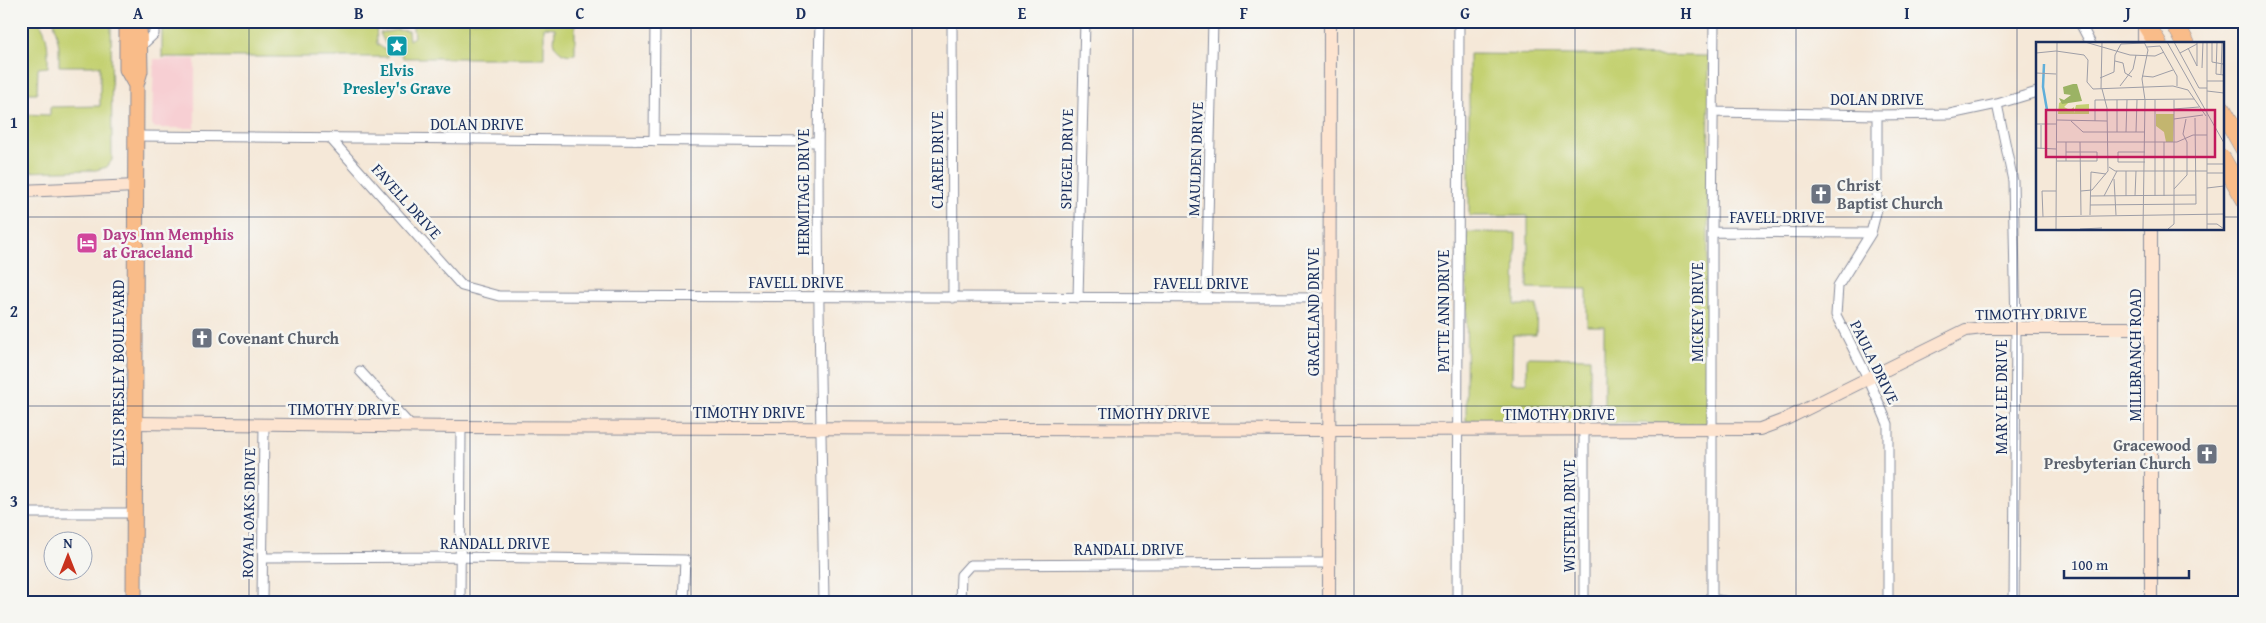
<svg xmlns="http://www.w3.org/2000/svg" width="2266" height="623" viewBox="0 0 2266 623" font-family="'Gentium Book Plus',serif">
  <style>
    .built { fill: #f7cfd3 }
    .green { fill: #c4d172; stroke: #708068 }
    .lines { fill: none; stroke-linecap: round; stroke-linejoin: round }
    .street-casing { stroke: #888c9b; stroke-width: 11 }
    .secondary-casing { stroke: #888c9b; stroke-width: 14 }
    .primary-casing { stroke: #888c9b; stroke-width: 17 }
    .highway-casing { stroke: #888c9b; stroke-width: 19 }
    .street { stroke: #fff; stroke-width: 9 }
    .secondary { stroke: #fde4d0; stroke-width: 12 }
    .primary { stroke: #f9bc89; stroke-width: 15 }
    .highway { stroke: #f9bc89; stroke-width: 18 }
    .grid { fill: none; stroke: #1b2f5e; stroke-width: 1; stroke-opacity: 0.55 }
    .labels { text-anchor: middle; stroke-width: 5; stroke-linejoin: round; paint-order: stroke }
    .culture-label { font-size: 16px; font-weight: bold; fill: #0d838f; stroke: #f6f6f2 }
    .street-label { font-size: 16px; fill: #1b2f5e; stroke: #f6f6f2 }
    .worship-label { font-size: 16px; font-weight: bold; fill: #5b616d; stroke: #f6f6f2; text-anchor: start }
    .hotel-label { font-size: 16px; font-weight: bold; fill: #b23c85; stroke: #f6f6f2; text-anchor: start }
    .inset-river { fill: none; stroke: #60afda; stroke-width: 2.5 }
    .inset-road { fill: none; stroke: #9e9ea7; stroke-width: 1 }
    .view { fill: #c2185b; fill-opacity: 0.15; stroke: #c2185b; stroke-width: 2.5 }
    .inset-edge { fill: none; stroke: #1b2f5e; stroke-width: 2.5 }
    .neatline { fill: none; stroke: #1b2f5e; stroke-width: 2 }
    .grid-label { font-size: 16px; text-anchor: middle; font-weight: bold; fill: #1b2f5e }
  </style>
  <rect width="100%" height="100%" fill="#f6f6f2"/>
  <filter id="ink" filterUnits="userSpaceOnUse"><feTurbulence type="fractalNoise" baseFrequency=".02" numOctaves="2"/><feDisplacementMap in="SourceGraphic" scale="10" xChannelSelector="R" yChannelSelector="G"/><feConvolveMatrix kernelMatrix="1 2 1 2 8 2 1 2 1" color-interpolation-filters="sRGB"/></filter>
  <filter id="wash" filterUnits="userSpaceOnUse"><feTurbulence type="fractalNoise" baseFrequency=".0096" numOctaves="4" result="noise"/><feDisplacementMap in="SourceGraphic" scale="20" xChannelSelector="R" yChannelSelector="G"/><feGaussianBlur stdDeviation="1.12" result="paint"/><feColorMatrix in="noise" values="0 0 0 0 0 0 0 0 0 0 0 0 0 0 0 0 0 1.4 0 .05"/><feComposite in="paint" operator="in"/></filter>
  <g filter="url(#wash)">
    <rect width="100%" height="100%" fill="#f5e8d8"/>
    <path class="built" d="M154,59H195V128H155L152,124Z"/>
    <path class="green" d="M21,21H38C49,32 48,53 48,67L38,68L37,93H21Z
      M54,21H111L112,160L107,167L96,170L21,172V114L50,115V107L100,106V66H59V46Z
      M162,21H376L377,44L388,52V57H162Z
      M412,21H575V54C565,56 561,53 554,45L555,28L544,27V58H403L401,52L397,54L389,52L380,33L398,30L408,31L409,40L414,37Z
      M1469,54L1709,56L1707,424L1604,423V326H1587V289L1528,288V216H1469Z
      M1467,232L1516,233L1515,305H1537L1536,335H1513L1512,383H1527V357L1590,358V422L1466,421Z"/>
  </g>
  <g filter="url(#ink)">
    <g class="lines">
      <g class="street-casing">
        <path id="street" d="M820,21C815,215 821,408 824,602
          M952,21L953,298
          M2079,21L2091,44
          M139,48L154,34V21
          M1997,104L2013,181L2016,328L2014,602
          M1714,112L1877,115L1950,114L1997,104L2037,92
          M1877,115V209L1871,233L1838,286L1836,315L1868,378L1888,424V602
          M136,136L817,142
          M330,138L462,286L499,296L1329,298
          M654,141L655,21
          M1712,232L1871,233
          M1078,298L1085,21
          M1206,298L1213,21
          M360,371L411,426
          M1584,430V602
          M21,513H135
          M263,558L460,557L685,560L683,602
          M1712,599L1729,602
          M262,602L264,425
          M460,602L461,427
          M960,602L961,575L970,565L1329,563
          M1457,602L1459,21
          M1712,602V232L1714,21"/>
      </g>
      <g class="secondary-casing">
        <path id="secondary" d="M2144,21V44
          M21,191L136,186
          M135,423L461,427L1330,430L1760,429L1784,420L1966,330L1983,328H2151
          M1329,602L1330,21
          M2151,602V229"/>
      </g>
      <g class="primary-casing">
        <path id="primary" d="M127,21V69L136,85
          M134,602L136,85L140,71L139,21"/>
      </g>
      <g class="highway-casing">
        <path id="highway" d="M2144,21L2158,44
          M2174,21L2186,44
          M2222,109L2245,150
          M2222,159L2245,199"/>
      </g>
      <use href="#street" class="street"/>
      <use href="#secondary" class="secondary"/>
      <use href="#primary" class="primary"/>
      <use href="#highway" class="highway"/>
    </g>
  </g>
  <path class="grid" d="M249,21V602M470,21V602M691,21V602M912,21V602M1133,21V602M1354,21V602M1575,21V602M1796,21V602M2017,21V602M21,217H2037M2222,217H2245M21,406H2245"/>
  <defs>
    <g id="sight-square" transform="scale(1.125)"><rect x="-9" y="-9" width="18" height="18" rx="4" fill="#0f9aa8" stroke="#f6f6f2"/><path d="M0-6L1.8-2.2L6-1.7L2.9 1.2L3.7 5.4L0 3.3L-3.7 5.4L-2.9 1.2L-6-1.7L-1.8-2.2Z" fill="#fff"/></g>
    <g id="church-square" transform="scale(1.125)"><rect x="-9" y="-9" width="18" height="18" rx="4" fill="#6b7280" stroke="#f6f6f2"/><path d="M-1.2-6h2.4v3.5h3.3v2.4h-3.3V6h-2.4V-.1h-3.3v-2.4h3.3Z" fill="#fff"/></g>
    <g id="hotel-square" transform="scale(1.125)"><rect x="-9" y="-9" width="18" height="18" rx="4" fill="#d1479c" stroke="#f6f6f2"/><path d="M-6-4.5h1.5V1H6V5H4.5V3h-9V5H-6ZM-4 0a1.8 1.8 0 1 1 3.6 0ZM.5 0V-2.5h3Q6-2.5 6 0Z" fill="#fff"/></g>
  </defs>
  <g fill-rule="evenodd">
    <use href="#sight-square" x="397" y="46"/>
    <use href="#church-square" x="1821" y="194"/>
    <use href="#hotel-square" x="87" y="243"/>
    <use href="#church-square" x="202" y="338"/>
    <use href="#church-square" x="2207" y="454"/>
  </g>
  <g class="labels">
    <g class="culture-label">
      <text x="397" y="76">Elvis<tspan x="397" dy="18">Presley's Grave</tspan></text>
    </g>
    <g class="street-label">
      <text x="1877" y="105">DOLAN DRIVE</text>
      <text x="477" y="130">DOLAN DRIVE</text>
      <text transform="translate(1066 159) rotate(-89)" y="6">SPIEGEL DRIVE</text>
      <text transform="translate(1195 159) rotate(-88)" y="6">MAULDEN DRIVE</text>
      <text transform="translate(937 160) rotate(-90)" y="6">CLAREE DRIVE</text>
      <text transform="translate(803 192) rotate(-90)" y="6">HERMITAGE DRIVE</text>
      <text transform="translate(407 201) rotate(48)" y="6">FAVELL DRIVE</text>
      <text x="1777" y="223">FAVELL DRIVE</text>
      <text x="796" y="288">FAVELL DRIVE</text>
      <text x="1201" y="289">FAVELL DRIVE</text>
      <text transform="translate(1443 311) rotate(-90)" y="6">PATTE ANN DRIVE</text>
      <text transform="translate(1313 312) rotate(-90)" y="6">GRACELAND DRIVE</text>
      <text transform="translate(1697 312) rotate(-90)" y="6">MICKEY DRIVE</text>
      <text transform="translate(2031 313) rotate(-1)" y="6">TIMOTHY DRIVE</text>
      <text transform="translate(2135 355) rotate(-90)" y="6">MILLBRANCH ROAD</text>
      <text transform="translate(1875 362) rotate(64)" y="6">PAULA DRIVE</text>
      <text transform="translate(118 373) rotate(-90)" y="6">ELVIS PRESLEY BOULEVARD</text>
      <text transform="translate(2001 397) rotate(-90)" y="6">MARY LEE DRIVE</text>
      <text x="344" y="415">TIMOTHY DRIVE</text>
      <text x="749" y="418">TIMOTHY DRIVE</text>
      <text x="1154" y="419">TIMOTHY DRIVE</text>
      <text x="1559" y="420">TIMOTHY DRIVE</text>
      <text transform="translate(248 513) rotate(-89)" y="6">ROYAL OAKS DRIVE</text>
      <text transform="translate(1569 516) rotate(-90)" y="6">WISTERIA DRIVE</text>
      <text x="495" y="549">RANDALL DRIVE</text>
      <text x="1129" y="555">RANDALL DRIVE</text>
    </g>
    <g class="worship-label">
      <text x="1837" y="191">Christ<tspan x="1837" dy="18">Baptist Church</tspan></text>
      <text x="218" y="344">Covenant Church</text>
      <text x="2191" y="451" text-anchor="end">Gracewood<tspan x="2191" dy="18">Presbyterian Church</tspan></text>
    </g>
    <g class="hotel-label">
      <text x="103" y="240">Days Inn Memphis<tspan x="103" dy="18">at Graceland</tspan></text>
    </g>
  </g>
  <g transform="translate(2036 42)">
    <rect width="188" height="188" fill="#f5e8d8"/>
    <path d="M27,59L33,60L28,65L34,68L38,65V71L40,63L53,62V72H22L23,61ZM120,72H138L137,100H130L128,90L120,84Z" fill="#c4d172"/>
    <path d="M37,42H41L46,59L26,62L23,56L28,58L35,53L28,52L27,45Z" fill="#9bb364"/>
    <path class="inset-river" d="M8,22L7,45L11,68"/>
    <path class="inset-road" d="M49,0L94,13L119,14L128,10M131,0L188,101M138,0L163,46H171M176,0V20L187,22M181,0L180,32L188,33M111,5L124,4L141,34V44M152,6L161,24M0,11L20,9L48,13L52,18L51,40L57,47L137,44L152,48L170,74M144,11L161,2M79,19L87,21L89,31L96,35M161,24V0M166,26L167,0M0,31L20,32M185,32L186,0M106,34L117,35L137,28M64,36L78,30L79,13L85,2L109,1M171,39H188M84,44L97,27L100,13M65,47L66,0M171,49L188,51M81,58V90M138,67L163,65M138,77L167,73M21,78L71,79M35,79L47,90H109M59,79V58L158,57M0,82H20M90,90L91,58M100,90L101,58M21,100H141L157,93H171M44,100L45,173M0,106L20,107M5,107V83M30,110H61V115M61,115H82M82,115V110H109M82,115V120H109M21,119H61V115M30,119V100M171,122H188M73,125L79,129H171M171,131H188M78,137L80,173M171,146L188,144M138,147L151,133V100L147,92L150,77M45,149L56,148L72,129L71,66L66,47M54,154L160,153M68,154L81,129M90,154V129M99,154L100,129M119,154V58M128,154V100M54,163L160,162L159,76M54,173L55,130L70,132M0,175L188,172M7,175L6,149H20M171,182H181L188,187M20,187L21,0M44,187L66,186M107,187L109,58L106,37L112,8L108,0M132,187L138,182V58M171,187V0"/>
    <path class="view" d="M10,68H179V115H10Z"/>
    <rect width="188" height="188" class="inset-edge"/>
  </g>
  <rect width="2266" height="623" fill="none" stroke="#f6f6f2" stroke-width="55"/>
  <g transform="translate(68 556)"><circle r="24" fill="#f6f6f2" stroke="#9ea6b7"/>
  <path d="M0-4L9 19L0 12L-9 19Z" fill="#c8321e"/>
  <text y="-8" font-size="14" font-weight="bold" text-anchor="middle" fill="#1b2f5e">N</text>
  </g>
  <path d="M2064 570v8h125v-8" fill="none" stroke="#1b2f5e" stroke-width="2.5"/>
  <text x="2071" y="570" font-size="15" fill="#1b2f5e" stroke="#f6f6f2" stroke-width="4" paint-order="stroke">100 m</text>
  <rect x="28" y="28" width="2210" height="568" class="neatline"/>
  <g class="grid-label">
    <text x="138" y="19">A</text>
    <text x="359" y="19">B</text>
    <text x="580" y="19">C</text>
    <text x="801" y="19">D</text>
    <text x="1022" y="19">E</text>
    <text x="1244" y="19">F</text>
    <text x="1465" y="19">G</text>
    <text x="1686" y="19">H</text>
    <text x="1907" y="19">I</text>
    <text x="2128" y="19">J</text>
    <text x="14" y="128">1</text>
    <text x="14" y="317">2</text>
    <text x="14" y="507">3</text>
  </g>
</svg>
